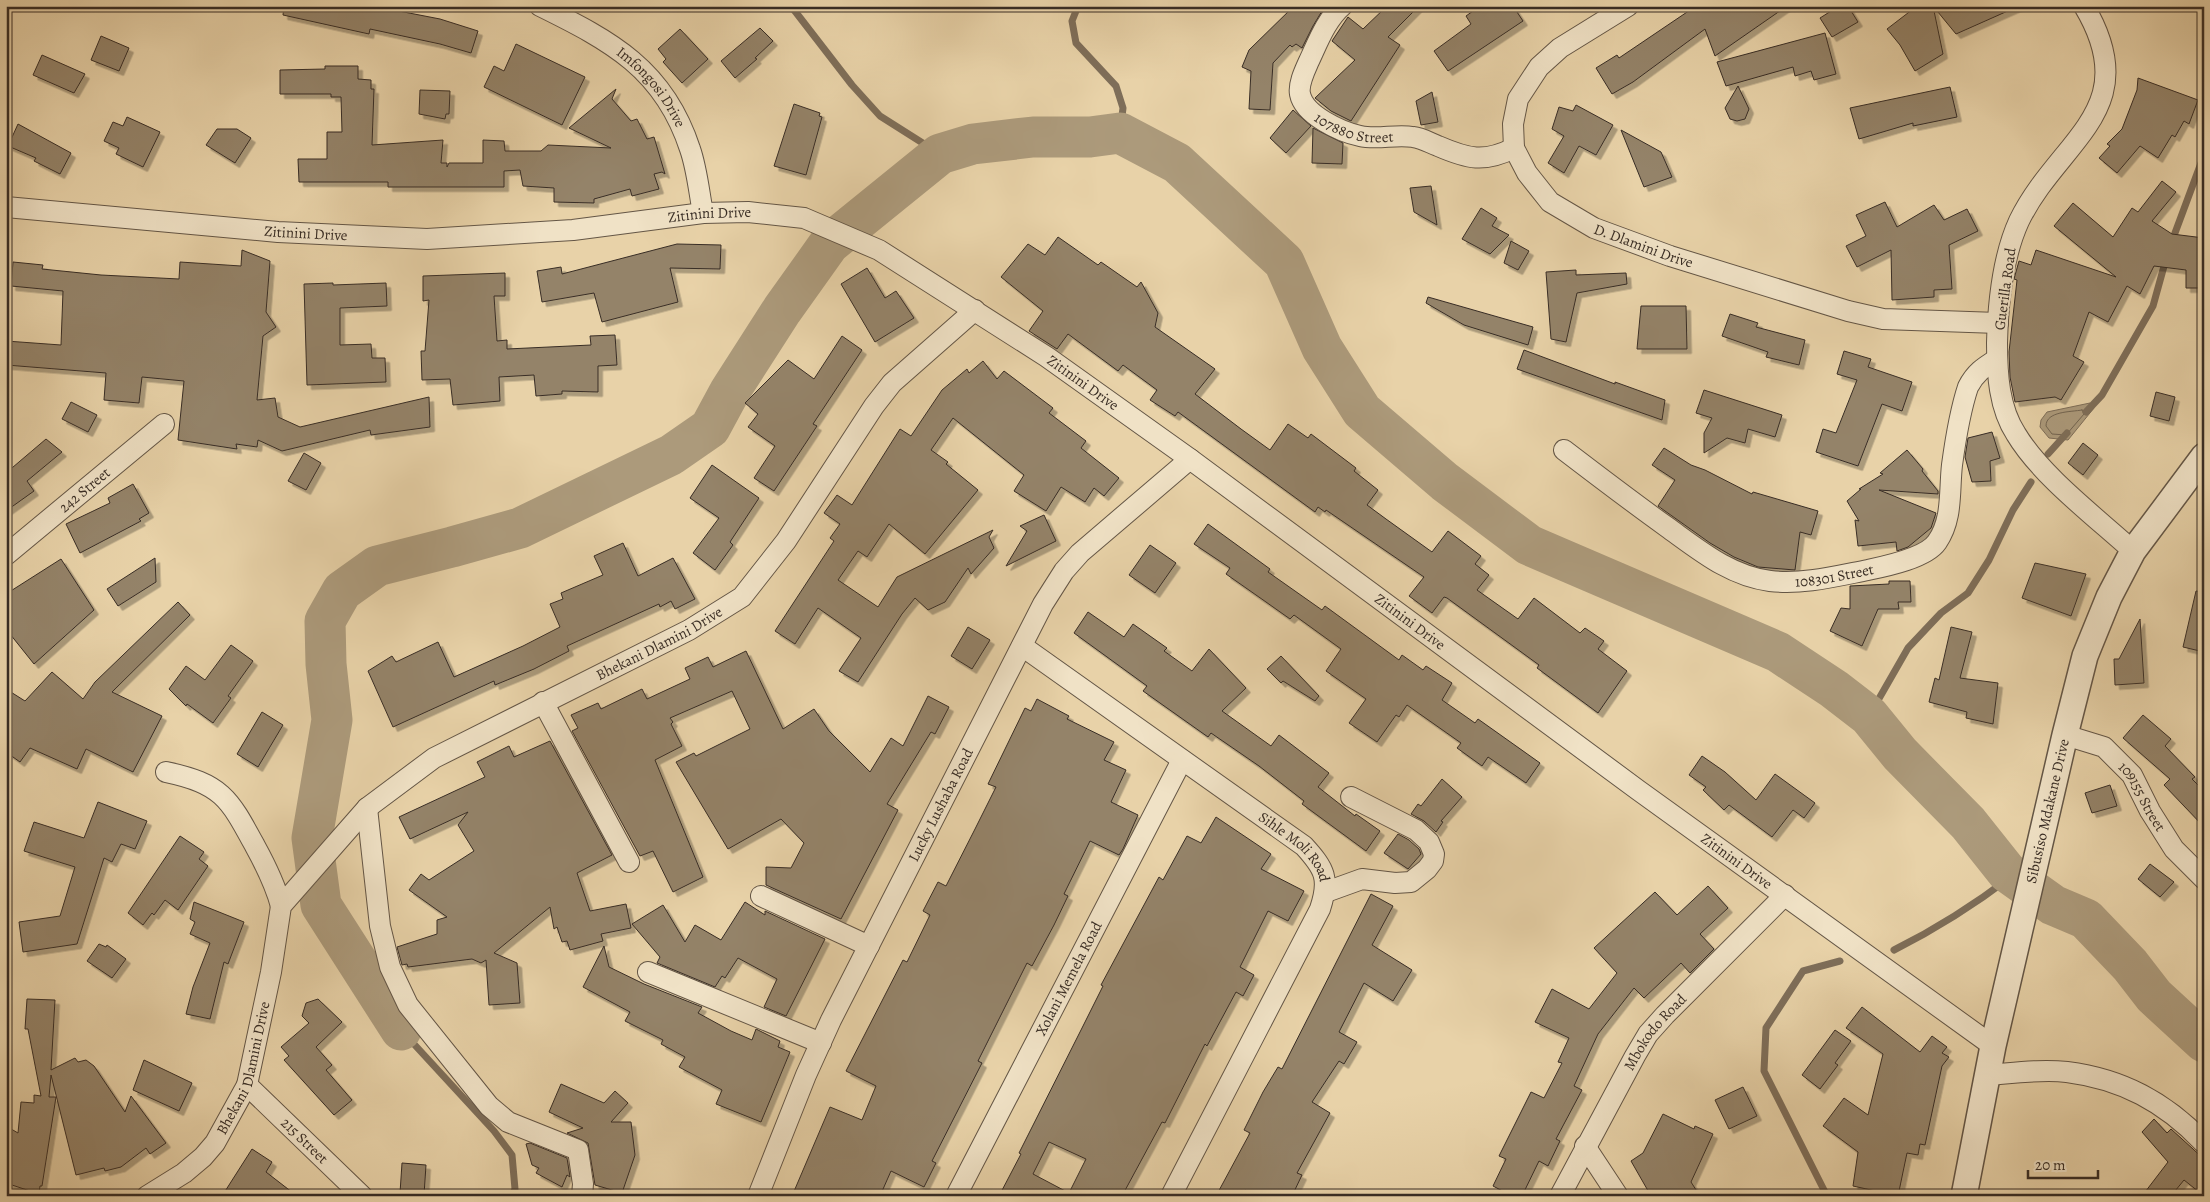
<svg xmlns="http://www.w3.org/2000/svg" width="2210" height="1202" viewBox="0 0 2210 1202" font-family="Alegreya,serif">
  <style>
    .water { fill: #ac9a7b; stroke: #7e6e59 }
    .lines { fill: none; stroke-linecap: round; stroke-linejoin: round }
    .shore { stroke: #726450; stroke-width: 1 }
    .stream { stroke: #7e6e59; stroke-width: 7 }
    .river { stroke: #ac9a7b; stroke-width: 41 }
    .building { fill: #948369; stroke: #382d25; fill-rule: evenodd; filter: url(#shadow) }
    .minor-casing { stroke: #645646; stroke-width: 22 }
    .tertiary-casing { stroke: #645646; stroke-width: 28 }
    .minor { stroke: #f0e2c6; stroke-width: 20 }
    .tertiary { stroke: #f0e2c6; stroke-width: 25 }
    .labels { text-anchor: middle; stroke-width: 4; stroke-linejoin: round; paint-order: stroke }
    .street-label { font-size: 15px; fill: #382d25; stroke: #f0e2c6 }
  </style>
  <defs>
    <filter id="shadow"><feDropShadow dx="4.5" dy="4.5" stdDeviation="0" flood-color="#0004"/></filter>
  </defs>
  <rect width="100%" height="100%" fill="#e8d2a8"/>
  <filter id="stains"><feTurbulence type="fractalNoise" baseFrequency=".004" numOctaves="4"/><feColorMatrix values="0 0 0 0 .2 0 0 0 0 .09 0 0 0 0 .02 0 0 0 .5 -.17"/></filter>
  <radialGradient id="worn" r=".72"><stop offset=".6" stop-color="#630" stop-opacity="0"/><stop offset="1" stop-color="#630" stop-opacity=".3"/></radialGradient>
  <path class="water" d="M2090,403L2094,408L2068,440L2049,438L2040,427L2041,420L2047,412Z"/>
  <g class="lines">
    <path class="shore" d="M2082,410L2084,414L2066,435L2052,434L2046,426C2046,411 2071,412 2082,410Z"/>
    <path class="stream" d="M791,6L852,85L880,116L940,154
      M1078,6L1072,21L1076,43L1116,86L1123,108L1120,133
      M2172,241L2204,155
      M2086,412L2102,395L2153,306L2166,259
      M2048,454L2067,433
      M1869,716L1908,648L1941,613L1968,593L1989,560L2013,510L2031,482
      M1894,950C1936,929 1974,905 2012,876
      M401,1030L494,1131L512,1155L515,1189L512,1196
      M1827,1196L1764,1071L1766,1028L1803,971L1840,961"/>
    <path class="river" d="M401,1030L321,905L312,838L332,720L326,664L325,621L342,591L377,566L452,547L520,528L671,455L710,428L730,391L782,310L829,244L940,154L973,144L1033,137H1090L1120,133L1177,163L1284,262L1322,348L1362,411L1445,482L1529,545L1778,652L1834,689L1869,716L1900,754L1968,823L2007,872L2053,905L2086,919L2130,965L2154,996L2204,1042"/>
  </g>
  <path class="building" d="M284,6H373L440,19L478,31L471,53L440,44L370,29L369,34L283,15Z
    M1294,6H1325L1313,26L1302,48L1296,44L1292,47L1290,45L1273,63L1270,110L1249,109L1251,71L1242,67L1249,50Z
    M1387,6H1419L1388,37L1400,45L1351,121L1331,111L1315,98L1355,60L1332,41L1348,17L1363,29Z
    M1480,6H1513L1523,21L1448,71L1434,51L1471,24L1466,16Z
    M1696,6H1787L1715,56L1705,29L1633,82L1612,94L1596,68L1617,55L1619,58Z
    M1839,6H1848L1858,22L1832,37L1820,18Z
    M1917,6H1933L1943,54L1915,71L1900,45L1887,29Z
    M1933,6H2019L1956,34Z
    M760,28L773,41L755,58L757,59L735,78L721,61Z
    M680,29L708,59L682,83L663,62L666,59L658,49Z
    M1825,33L1836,74L1814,80L1811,71L1795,76L1793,67L1726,86L1717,62Z
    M101,36L129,48L119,71L91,60Z
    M516,44L585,77L562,125L484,87L494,66L504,71Z
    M42,55L85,74L74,93L33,75Z
    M325,66H358V79L371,80V89H374L372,145L443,140L441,163H447V167L449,163H483V140L504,141L505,151H541L548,145L611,148L569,128L616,89L612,99L631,121L637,119L647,139L654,137L665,174L662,172L654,174L659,189L632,196L630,189L594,199V203L554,202V188L523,186L520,170L504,171V187H388V182H299L298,159H327V132H342L341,97H331V94H280V70L325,69Z
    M2138,78L2198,100L2189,124L2184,121L2175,137L2172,135L2158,158L2140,146L2117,173L2099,158L2110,146L2107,144L2122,129L2137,90Z
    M1738,86L1749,109L1745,119L1737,121L1730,119L1725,108Z
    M1950,87L1957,117L1913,126V123L1859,139L1850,108Z
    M420,90L450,91L449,114H446L445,119L419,114Z
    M1432,92L1438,122L1421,125L1416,101Z
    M794,104L820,113L819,116L822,117L806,175L774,166Z
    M1576,105L1613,125L1596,155L1579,146L1564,173L1548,163L1564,136L1552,129L1559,107L1573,111Z
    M1293,110L1311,126L1286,153L1270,138Z
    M127,117L160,132L143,167L116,154L119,148L104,141L113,122L123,126Z
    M18,124L71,153L60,174L34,161L36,158L8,146Z
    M1313,128L1343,143L1342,164L1312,163Z
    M217,129H237L251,138L235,163L206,145Z
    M1621,130L1661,152L1672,177L1644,187Z
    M2162,181L2176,192L2152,221L2172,234L2204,238V288H2186V270L2154,266L2140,294L2127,286L2108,322L2089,312L2073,356L2084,362L2061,400L2055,397L2015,402L2010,377L2009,352L2017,280L2014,279L2019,261L2031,265L2036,250L2116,277L2054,226L2073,203L2113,237L2132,208L2138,212Z
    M1431,186L1437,225L1414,212L1410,188Z
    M1885,202L1897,227L1934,205L1944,220L1967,209L1978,231L1949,245L1952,289L1934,290V297L1892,300L1891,250L1857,267L1846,246L1866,236L1856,215Z
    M1481,208L1497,218L1492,226L1509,235L1490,254L1462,239Z
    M1058,237L1098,265L1101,262L1137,287L1141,282L1158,313L1155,327L1215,369L1195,394L1241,429L1270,450L1288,424L1308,438L1311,434L1356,468L1354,471L1378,490L1367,505L1386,519L1432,552L1448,531L1481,556L1475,564L1489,575L1477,590L1518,619L1534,598L1580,633L1585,628L1604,641L1598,649L1627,671L1598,713L1537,668L1539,665L1447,598L1444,597L1432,613L1409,596L1424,577L1326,510L1325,512L1318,507L1315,512L1178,412L1175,416L1150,400L1157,390L1123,365L1118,371L1068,334L1057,349L1029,331L1043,311L1001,277L1028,244L1045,255Z
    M1511,241L1529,251L1518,270L1504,263Z
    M677,244L721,245L720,269L670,268L678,302L602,322L594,293L542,302L537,271L561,267L562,274Z
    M242,250L270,261L266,312L276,327L263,336L257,400L275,398L278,417L300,427L429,397L430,427L371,435L370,430L282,451L258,440L257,447L236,444L237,449L178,440L184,381L142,377L139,403L104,400L106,373L6,365V341L61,345L63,291L11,286L13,262L43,265L42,269L101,275L179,279L180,262L241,266Z
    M867,268L885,298L896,291L914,318L875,342L841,284Z
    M1576,270V275L1626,273L1627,284L1577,293L1566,342L1551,339L1546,272Z
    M505,273V296H494L497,341L507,340V349L591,345L590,336L615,335L617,365L598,366V392L562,391V394L536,396L534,375L499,377L500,401L453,405L450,379L422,380L421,351H425L429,300L423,301V276Z
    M333,283V285L386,283L387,306L340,308V345L371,344L372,358H385L386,382L307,385L304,284Z
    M1428,297L1533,327L1528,345L1464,325L1426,303Z
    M1641,306H1686L1687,349H1637Z
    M1730,314L1758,323L1756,327L1805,340L1799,365L1766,357L1768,352L1722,336Z
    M842,336L862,350L813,424L817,426L774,491L754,478L775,446L748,427L758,414L745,403L788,360L814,379Z
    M1524,350L1615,384V382L1665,400L1662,420L1517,369Z
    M1844,351L1871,359L1868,367L1912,382L1902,411L1882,404L1858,466L1816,452L1823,429L1836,433L1857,380L1837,374Z
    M983,361L997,379L1004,371L1053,408L1049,413L1086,441L1081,448L1119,478L1104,496L1094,488L1085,502L1061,487L1046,511L1014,491L1024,475L953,418L931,450L948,462L946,464L978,490L925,554L889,524L867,557L858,551L838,580L878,607L897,577L993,530L989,537L994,548L971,574L968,568L945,602L928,610L915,598L902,614L858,682L839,671L861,638L818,608L795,644L775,631L834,541L830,538L840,524L824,513L837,495L852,505L900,429L911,436L942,390L967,369L969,373Z
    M1704,390L1782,415L1775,437L1748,429L1745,443L1727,438L1704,453V433L1712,418L1696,413Z
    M2156,392L2175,397L2169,421L2150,416Z
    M71,402L97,415L88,432L62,419Z
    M1992,432L2000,458L1990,461L1991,481L1972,482L1965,457L1968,438Z
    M46,439L62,452L27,481L34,491L6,511V473Z
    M2083,443L2098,455L2083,475L2068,463Z
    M1664,448L1691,465L1705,470L1752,494L1753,492L1818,511L1811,535L1800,532L1795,570L1758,567L1734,557L1710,543L1658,506L1675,480L1652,465Z
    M1907,450L1923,469L1922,471L1938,491V494L1879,490L1936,513L1931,528L1908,547L1897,551L1896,542L1858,546L1855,520L1859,521L1847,501L1861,489H1859L1883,474L1880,473Z
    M304,453L321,463L306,490L288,481Z
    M712,465L759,498L730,542L733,545L715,570L693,553L719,518L690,498Z
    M133,484L149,513L139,519L141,521L80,553L66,524L110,503L108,498Z
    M1044,515L1056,541L1006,566L1027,531L1020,526Z
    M1208,524L1270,569L1268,572L1322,610L1325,606L1399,660L1402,655L1423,670L1426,666L1452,683L1442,700L1475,723L1478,719L1540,763L1526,783L1488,757L1482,766L1457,748L1461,743L1407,705L1399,717L1396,715L1377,742L1349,723L1366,699L1326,671L1341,649L1294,615L1290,619L1266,602L1226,574L1230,568L1194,544Z
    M623,543L638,576L673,558L695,599L675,609L671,601L660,607L659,604L567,646L569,651L534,669L495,685L494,681L393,727L368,671L392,656L396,662L438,642L454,677L523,646L560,627L550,604L563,599L561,593L603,575L594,556Z
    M1150,545L1176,563L1155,593L1129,575Z
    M155,558L156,582L118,606L107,589Z
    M61,559L94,610L34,664L6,629V594Z
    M2035,563L2086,574L2071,616L2022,598Z
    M1889,581H1910L1911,602H1898L1899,609H1878L1862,646L1830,631L1841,608L1850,609V586L1889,584Z
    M2196,591L2204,592V652L2183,647Z
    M178,602L190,615L112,692L162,716L133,772L86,749L77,769L30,748L20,762L6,752V689L25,701L52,672L83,699L95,682Z
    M1088,612L1124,637L1133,624L1167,648L1164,651L1192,671L1209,649L1246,688L1222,711L1271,746L1279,735L1329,773L1318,787L1355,816L1356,814L1380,831L1366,851L1302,804L1304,801L1259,766L1211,733L1208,737L1143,691L1147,686L1074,633Z
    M2140,619L2144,683L2115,685L2114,659H2119Z
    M968,627L990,640L972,669L951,656Z
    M1951,627L1972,632L1960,678L1998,683L1993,724L1966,718L1967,712L1929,702L1935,678L1939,680Z
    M231,645L253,661L228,696L231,698L213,723L187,704L186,706L169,689L186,666L205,680Z
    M746,651L783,729L814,709L829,731L870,772L891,738L903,746L928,696L949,707L935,734L931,732L887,804L898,810L841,919L766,885V867L791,868L804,843L781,819L728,849L676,762L694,753L696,756L750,729L732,691L670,718L673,722L671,724L682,746L655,760L703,877L673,892L653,851L640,856L572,731L578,728L571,715L598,703L601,709L642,689L647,699L690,679L685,668L708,657L713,667Z
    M1281,656L1319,696L1315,701L1283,681L1281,683L1267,669Z
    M1037,699L1069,716L1067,719L1114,742L1104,760L1126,770L1111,802L1138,815L1123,849L1119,855L1090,841L1064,894L1068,896L1054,925L1032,966L1027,963L978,1061L982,1063L932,1161L936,1163L924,1187L891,1171L880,1196H792L830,1107L862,1120L876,1086L846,1071L903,960L907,962L930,915L923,911L938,882L946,886L975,829L996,787L988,784L1025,708L1031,711Z
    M262,712L283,725L258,767L237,754Z
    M2143,715L2171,739L2165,746L2195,777L2192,779L2204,791V827L2164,785L2170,779L2123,738Z
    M550,741L612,855L577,873L590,911L626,904L631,928L601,934L603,941L570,950L567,941L562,942L557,927L554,929L550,907L494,953L517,963L520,1003L489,1005L486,960L481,963L472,959L408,967L407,964L402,965L397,947L437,934V920L447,917L409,890L421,874L429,880L474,851L458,825L468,812L410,839L399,817L485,777L477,762L509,746L514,757Z
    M1702,756L1725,772L1756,800L1775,774L1815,803L1804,818L1793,810L1772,837L1729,805L1724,810L1703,790L1706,787L1689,775Z
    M1442,779L1462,797L1441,821L1443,822L1436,832L1424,821L1411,814L1418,804L1421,806Z
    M2110,785L2117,806L2092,813L2085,793Z
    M98,802L147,821L135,849L121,844L112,862L104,858L77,944L23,952L19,922L60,916L75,867L24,851L34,822L84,838Z
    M1216,817L1271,854L1261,869L1304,891L1288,921L1268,911L1240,967L1254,975L1243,996L1236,992L1207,1046L1205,1044L1165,1123L1162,1122L1122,1196H999L1021,1154L1019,1153L1082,1028L1103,986L1101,985L1159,877L1163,880L1187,836L1201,843ZM1049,1142L1086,1159L1069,1193L1033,1174Z
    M1398,834L1409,840L1419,849L1421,854L1408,869L1384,853Z
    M180,836L204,852L199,859L208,866L178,910L165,900L154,915L152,913L143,925L128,913Z
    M2150,864L2174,882L2160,897L2138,879Z
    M1708,886L1728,908L1700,934L1714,949L1690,973L1681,963L1644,998L1634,988L1598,1034L1574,1086L1582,1090L1556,1139L1560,1141L1548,1166L1539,1161L1522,1196H1512L1493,1186L1506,1159L1499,1156L1531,1092L1544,1098L1562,1063L1558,1062L1569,1038L1535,1022L1552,989L1589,1009L1617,973L1594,948L1655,892L1677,915Z
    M1371,894L1393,906L1372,945L1412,970L1393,1001L1364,983L1339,1032L1357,1042L1344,1064L1339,1061L1312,1102L1330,1113L1297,1173L1302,1175L1292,1196H1255L1245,1190L1241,1196H1216L1250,1133L1244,1130L1263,1092L1278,1067L1282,1069Z
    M194,902L244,922L228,964L224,962L210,1019L186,1014L193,987L210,943L190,934L195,922L190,919Z
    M745,902L765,915V911L825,939L786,1016L764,1007L777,979L738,958L725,978L722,976L715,987L657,963L660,957L632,924L663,905L685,942L695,925L721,940Z
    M99,944L106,947L107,945L126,959L112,978L87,961Z
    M604,946L609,967L644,984L702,1007L698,1013L731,1031L752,1040L756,1029L780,1041L778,1047L790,1052L761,1122L716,1104L722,1090L679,1067L685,1057L661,1044L663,1040L625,1021L630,1012L583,987Z
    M27,999L55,1000L51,1070L75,1058L78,1062L86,1060L94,1066L125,1112L131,1096L166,1143L150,1154L146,1148L121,1167L105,1171L104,1168L76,1175L51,1075L49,1097H56L42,1186H40L39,1194L6,1183V1126L18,1133L21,1102L34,1103V1095L41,1096L28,1029H25Z
    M318,999L342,1022L316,1047L332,1065L326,1070L352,1100L334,1115L284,1060L289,1056L281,1047L309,1023L302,1016L306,1003Z
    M1862,1007L1920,1052L1932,1036L1947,1047L1942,1053L1949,1057L1942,1066L1925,1145L1920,1144L1918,1155L1907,1153L1898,1196L1853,1186L1858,1152L1823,1126L1844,1098L1868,1115L1883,1054L1846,1028Z
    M1835,1030L1851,1041L1835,1063L1838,1065L1820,1089L1802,1075Z
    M144,1060L192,1083L179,1111L133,1090Z
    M561,1084L604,1103L615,1091L628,1103L611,1122H631L635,1155L622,1193L595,1185L588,1143L567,1133L583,1128L549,1112Z
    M1743,1087L1757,1116L1729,1129L1715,1100Z
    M1663,1114L1694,1129L1695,1126L1713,1134L1691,1182L1700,1196H1651L1631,1161L1643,1153Z
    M2154,1119L2167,1133L2171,1129L2204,1159V1196L2184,1180L2171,1196H2142L2168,1162L2142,1132Z
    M530,1143L567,1158L570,1177L567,1175L562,1187L536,1173L539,1168L532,1165L526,1144Z
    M252,1149L272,1162L266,1172L297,1196H222Z
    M402,1163L426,1165L424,1195L400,1193Z"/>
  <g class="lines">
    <g class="minor-casing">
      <g id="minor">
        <path id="s1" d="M540,6C611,41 664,69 690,149C697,169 699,192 703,213"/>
        <path id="s2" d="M1342,6C1326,20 1318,42 1309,61C1305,70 1298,84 1300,94C1304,115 1341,132 1360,136C1377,140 1396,134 1413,137C1422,138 1430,143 1438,146C1468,159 1484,163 1514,148"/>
        <path id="s3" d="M1628,6L1560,48L1539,67L1518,99L1513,124L1514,148L1527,173L1550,202L1594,228L1670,256L1848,311L1883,319L1998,323"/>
        <path d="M2084,6C2146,110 2059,139 2019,221C2002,258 1998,303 1997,343C1997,374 1999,408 2016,434C2041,476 2097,518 2133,551"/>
        <path id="s4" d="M6,207L278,232L427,239L573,230L703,213L748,212L804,218L879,250L1047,357L1190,459L1638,790L1993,1046"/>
        <path id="s5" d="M1564,450C1598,476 1632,502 1667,527C1699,550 1730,576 1770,581C1802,585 1837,576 1868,570C1887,566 1926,558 1937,542C1953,519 1949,491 1952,465C1955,443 1961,408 1968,387C1975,373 1984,367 1997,359"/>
        <path id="s6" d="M6,555L164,424"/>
        <path id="s7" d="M1022,646L1304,846C1325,869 1330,879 1320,909L1171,1196"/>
        <path d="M543,702L629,862"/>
        <path id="s8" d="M2065,735L2104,747L2132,775L2150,811L2174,849L2204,879"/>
        <path d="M166,772C222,784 229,798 255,846C266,866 275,884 281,906"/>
        <path d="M367,808L380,926L390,967L408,1005L489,1106L508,1122L578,1150L583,1184L582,1196"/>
        <path d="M1326,892L1362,879L1395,883L1411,882L1427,869L1433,861L1434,854L1429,842L1416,830L1351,797"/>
        <path d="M761,896L869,946"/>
        <path d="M648,972L821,1043"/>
        <path d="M1987,1075C2014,1073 2041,1069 2067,1072C2122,1079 2165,1102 2203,1142"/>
        <path id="s9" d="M247,1085L362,1196"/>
        <path d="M1585,1146L1618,1196"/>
        <path id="s10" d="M147,1196L184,1173L203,1157L215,1143L247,1085L271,972L281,906L367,808L434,758L689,630L742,597L786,541L874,406L892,383L975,310"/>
        <path id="s11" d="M758,1196L806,1075L831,1020L1043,604L1064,571L1080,553L1190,459"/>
        <path id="s12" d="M956,1196L1182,760"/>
        <path id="s13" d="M1560,1196L1635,1056L1648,1034L1665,1015L1785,895"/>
      </g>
    </g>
    <g class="tertiary-casing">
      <g id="tertiary">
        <path id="s14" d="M1964,1196L1993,1046L2065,735L2085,656L2109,597L2133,551L2204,456"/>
      </g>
    </g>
    <use href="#minor" class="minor"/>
    <use href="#tertiary" class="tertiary"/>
  </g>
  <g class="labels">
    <g class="street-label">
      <text dy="5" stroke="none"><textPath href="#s1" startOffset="140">Imfongosi Drive</textPath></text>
      <text dy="5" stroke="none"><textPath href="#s2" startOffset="168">107880 Street</textPath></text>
      <text dy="5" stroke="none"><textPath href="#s4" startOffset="706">Zitinini Drive</textPath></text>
      <text dy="5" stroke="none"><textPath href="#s4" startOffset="301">Zitinini Drive</textPath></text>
      <text dy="5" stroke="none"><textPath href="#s3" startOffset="365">D. Dlamini Drive</textPath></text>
      <text transform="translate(2005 289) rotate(-82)" y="5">Guerilla Road</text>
      <text dy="5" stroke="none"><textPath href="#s4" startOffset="1126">Zitinini Drive</textPath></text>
      <text dy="5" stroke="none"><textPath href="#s6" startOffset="102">242 Street</textPath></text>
      <text dy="5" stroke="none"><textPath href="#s5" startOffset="311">108301 Street</textPath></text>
      <text dy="5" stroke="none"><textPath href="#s4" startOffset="1531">Zitinini Drive</textPath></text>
      <text dy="5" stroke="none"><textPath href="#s10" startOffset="802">Bhekani Dlamini Drive</textPath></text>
      <text dy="5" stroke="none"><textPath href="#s8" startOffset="104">109155 Street</textPath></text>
      <text dy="5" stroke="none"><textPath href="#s11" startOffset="432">Lucky Lushaba Road</textPath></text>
      <text dy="5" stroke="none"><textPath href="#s14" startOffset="394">Sibusiso Mdakane Drive</textPath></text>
      <text dy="5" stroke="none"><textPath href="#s7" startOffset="340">Sihle Moli Road</textPath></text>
      <text dy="5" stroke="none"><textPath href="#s4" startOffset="1936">Zitinini Drive</textPath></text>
      <text dy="5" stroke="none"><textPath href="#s12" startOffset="245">Xolani Memela Road</textPath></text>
      <text dy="5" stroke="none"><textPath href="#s13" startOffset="190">Mbokodo Road</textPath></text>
      <text dy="5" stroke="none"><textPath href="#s10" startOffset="168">Bhekani Dlamini Drive</textPath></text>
      <text dy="5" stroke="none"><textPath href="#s9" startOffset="80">215 Street</textPath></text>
    </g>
  </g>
  <rect width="2210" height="1202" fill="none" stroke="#e8d2a8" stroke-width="25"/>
  <rect x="8" y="8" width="2195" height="1187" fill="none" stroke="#382d25" stroke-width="2.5"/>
  <rect x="12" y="12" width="2185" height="1177" fill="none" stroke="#382d25"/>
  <path d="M2028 1170v8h70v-8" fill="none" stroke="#382d25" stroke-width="2.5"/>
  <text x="2035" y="1170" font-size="15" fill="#382d25" stroke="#f0e2c6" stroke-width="4" paint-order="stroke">20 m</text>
  <rect width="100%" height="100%" filter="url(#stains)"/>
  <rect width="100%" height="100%" fill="url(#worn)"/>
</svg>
